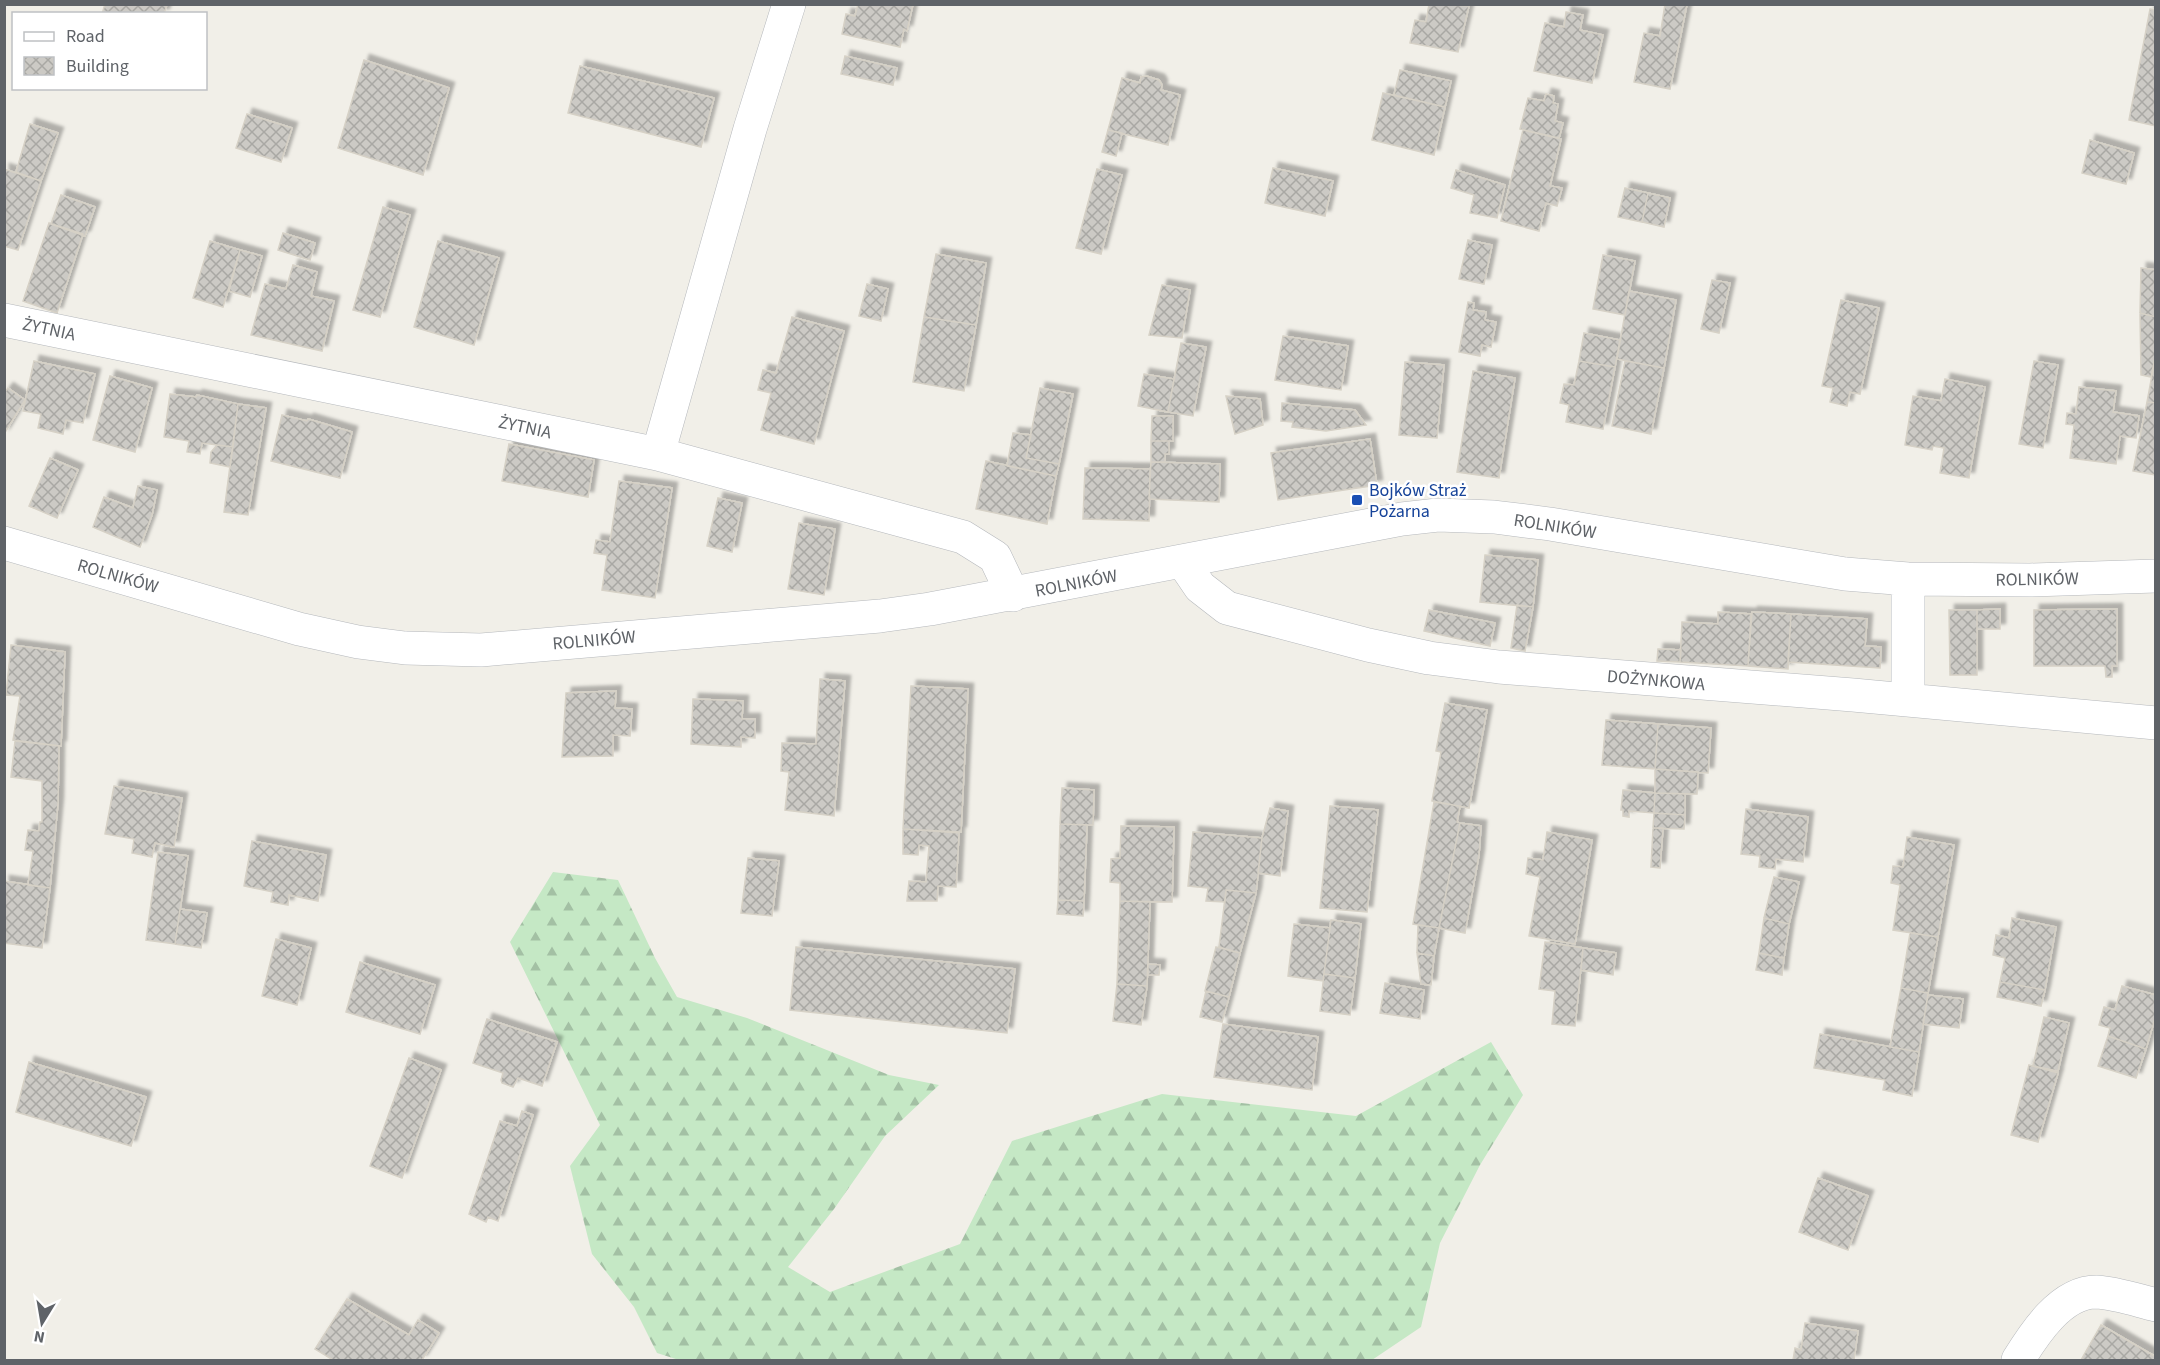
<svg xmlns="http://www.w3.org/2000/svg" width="2160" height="1365" viewBox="0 0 2160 1365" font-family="'Source Sans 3',sans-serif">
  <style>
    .forest { fill: url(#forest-firs) }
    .building { fill: url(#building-cross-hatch); stroke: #d6d1c6; stroke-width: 1.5; filter: url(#shadow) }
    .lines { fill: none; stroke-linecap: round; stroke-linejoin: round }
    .minor-casing { stroke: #b5b8bc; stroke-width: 34 }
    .minor { stroke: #fff; stroke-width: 33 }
    .transit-dot { fill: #1a4fb4; stroke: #fff; stroke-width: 2 }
    .labels { text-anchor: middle; stroke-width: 5; stroke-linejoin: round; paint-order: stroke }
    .street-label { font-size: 18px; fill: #5f6368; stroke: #fff }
    .transit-label { font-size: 18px; fill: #164399; stroke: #fff; text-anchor: start }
  </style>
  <defs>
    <pattern id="forest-firs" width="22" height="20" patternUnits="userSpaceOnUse" patternTransform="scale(1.5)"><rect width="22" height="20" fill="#c5e8c5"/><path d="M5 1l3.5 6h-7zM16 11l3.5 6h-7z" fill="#a3c0a4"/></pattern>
    <pattern id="building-cross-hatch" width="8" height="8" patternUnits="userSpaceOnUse" patternTransform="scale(1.5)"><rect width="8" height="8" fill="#cccac5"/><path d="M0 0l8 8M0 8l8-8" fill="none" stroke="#a9a8a4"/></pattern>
    <filter id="shadow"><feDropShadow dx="5.5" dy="-5.5" stdDeviation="1.5" flood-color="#0004"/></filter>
  </defs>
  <rect width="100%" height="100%" fill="#f1efe8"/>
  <path class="forest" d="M553,872L618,880L655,958L677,997L747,1018L889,1075L939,1085L885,1136L834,1209L788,1267L830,1292L960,1244L1012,1141L1162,1094L1356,1116L1491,1042L1523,1095L1480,1165L1440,1243L1421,1327L1372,1360H679L657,1353L634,1307L592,1254L570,1166L600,1125L510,942Z"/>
  <path class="building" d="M105,4H167L164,14H102Z
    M858,4H913L907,31L904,29L900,47L842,34L846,14L855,16Z
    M1429,4L1469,6L1458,52L1410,43L1415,20L1426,22Z
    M1665,4H1687L1670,89L1634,82L1644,33L1660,36Z
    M2150,9L2156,10V126L2129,120Z
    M1566,12L1583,15L1580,30L1603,35L1592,83L1534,71L1545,23L1564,27Z
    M845,56L897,68L893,85L841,74Z
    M364,60L449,88L423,175L338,148Z
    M580,66L714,98L701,147L568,113Z
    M1400,70L1451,81L1445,107L1394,95Z
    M1146,76L1159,80L1162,85L1161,90L1180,95L1168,145L1108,130L1122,78L1140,83L1141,77Z
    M1383,93L1445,107L1434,155L1372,140Z
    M1546,94L1554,96L1553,103L1558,104L1555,121L1563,123L1559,138L1520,129L1528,98L1544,101Z
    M247,114L292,128L281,162L236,148Z
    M30,124L58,133L41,181L16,172Z
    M1108,130L1122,133L1116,156L1102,152Z
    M1523,130L1561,139L1550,186L1562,188L1557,206L1546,203L1539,231L1501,221Z
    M2090,140L2134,153L2126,184L2082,173Z
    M1273,168L1333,181L1325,216L1265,203Z
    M4,169L41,181L18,250L4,246Z
    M1097,169L1122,175L1101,254L1076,248Z
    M1456,170L1505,185L1497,218L1470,213L1474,195L1451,188Z
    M1625,188L1648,193L1642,222L1618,217Z
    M1648,193L1670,198L1664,227L1642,222Z
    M61,195L95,207L85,236L51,224Z
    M383,207L410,215L380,317L353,310Z
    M49,223L83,234L57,313L23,301Z
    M283,233L315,243L310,260L278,250Z
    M1468,240L1492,245L1484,284L1459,279Z
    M210,241L240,250L223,307L193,298Z
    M438,241L499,258L474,345L414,327Z
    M240,250L262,256L250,297L229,291Z
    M936,254L986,263L976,325L924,317Z
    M1603,255L1635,261L1625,315L1593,309Z
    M293,265L317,272L311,296L334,301L322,351L251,335L265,284L286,289Z
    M2141,268L2156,270V317L2140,313Z
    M1712,280L1730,283L1719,333L1701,329Z
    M867,284L888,289L881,321L859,316Z
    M1162,285L1190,290L1182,338L1149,335Z
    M1629,291L1676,300L1664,368L1617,359Z
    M1841,300L1879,308L1860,394L1850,392L1847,406L1830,402L1833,388L1822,386Z
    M1468,302L1474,303L1473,310L1486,312L1485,320L1496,322L1491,347L1482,345L1480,356L1459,352Z
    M2140,313L2156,317V353L2151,377L2141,375Z
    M792,317L844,331L814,444L761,430L771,393L758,390L763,370L776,373Z
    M924,317L976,325L964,391L913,382Z
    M1584,333L1620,340L1615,367L1579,361Z
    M1283,336L1348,346L1341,390L1275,380Z
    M1181,343L1206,347L1193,416L1168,412Z
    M2156,353V403L2147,402Z
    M34,361L95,374L83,423L66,420L63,434L38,428L41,414L23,411Z
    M1579,361L1615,367L1603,429L1566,422L1569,405L1560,403L1564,384L1574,385Z
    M1625,361L1664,368L1651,434L1612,426Z
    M2034,361L2058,365L2043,448L2019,444Z
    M1405,362L1444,365L1437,438L1399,435Z
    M1473,371L1515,378L1499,478L1457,472Z
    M1144,374L1174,379L1168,412L1138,406Z
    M110,376L152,388L135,452L93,440Z
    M1945,379L1985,387L1969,478L1940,473L1944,448L1933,446L1932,450L1905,445L1913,396L1941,401Z
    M2079,387L2116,391L2113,412L2139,416L2136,438L2120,436L2116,464L2070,458L2074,425L2066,424L2067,413L2076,414Z
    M8,388L25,400L4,434V393Z
    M1040,388L1073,394L1059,464L1026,458Z
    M170,394L196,397L197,395L238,404L233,447L202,443L200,454L187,452L189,441L164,437Z
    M1226,396L1260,399L1263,425L1235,434Z
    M2147,402L2156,403V475L2133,471Z
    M1282,403L1355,410L1366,425L1326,431L1292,427L1293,422L1281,421Z
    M238,404L266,408L248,515L224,512Z
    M282,415L307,421L308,419L352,432L340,478L271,461Z
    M1152,416H1173V441H1151Z
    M1013,433L1031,435L1026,458L1059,464L1056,476L1007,466Z
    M1370,439L1377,485L1278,500L1271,453Z
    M1151,441H1169V454H1165V462H1151Z
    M509,444L594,460L588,497L502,481Z
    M217,445L233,447L230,467L210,463L211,452Z
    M50,458L78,470L57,518L29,506Z
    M986,461L1056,476L1047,524L976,509Z
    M1151,462L1220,464L1219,502L1149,499Z
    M1085,468L1150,469L1149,521L1083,519Z
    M619,481L672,488L655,598L602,590L607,555L594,553L596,540L610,542Z
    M138,486L157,490L152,515L140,547L93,527L104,497L133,508Z
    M718,498L742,503L732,552L707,546Z
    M799,523L835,529L824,595L788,589Z
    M1485,555L1538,560L1533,607L1480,602Z
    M1517,605L1533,607L1525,651L1511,648Z
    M2000,609V629H1977V610Z
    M2117,609V666H2112V677H2106L2105,666H2034V610Z
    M1429,610L1495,623L1490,646L1424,631Z
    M1949,610H1977V675H1950Z
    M1718,612L1751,614L1748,666L1680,662L1682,622L1718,624Z
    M1752,612L1791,614L1788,669L1748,666Z
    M1791,614L1867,619L1865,646L1881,647L1880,668L1788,662Z
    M11,645L65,652L61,746L13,740L20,696L6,695Z
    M1658,649L1681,650L1680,662L1657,661Z
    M820,679L845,681L834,816L785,810L789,772L781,771L782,743L816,744Z
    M911,686L968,689L961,832L903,829Z
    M616,691L615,708L632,709L630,736L613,735V756L562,757L566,693Z
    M693,699L743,701L742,719H755V738L741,737V747L691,744Z
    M1445,703L1487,710L1469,808L1432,801L1441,752L1436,751Z
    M1606,720L1658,724L1655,769L1602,765Z
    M1658,724L1711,728L1708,773L1655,769Z
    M15,741L59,746L58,803L50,888L28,885L33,851L25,850L28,830L39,831L40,822H42V781L11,777Z
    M1655,769L1698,772L1697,794L1655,793Z
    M114,786L182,798L174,847L155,843L152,857L132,853L134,839L105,834Z
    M1062,788L1094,790L1093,825L1060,824Z
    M1623,790L1655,793L1654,813L1629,811V817L1623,816V810H1621Z
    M1655,793L1685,794V815L1654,813Z
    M1434,802L1460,806L1457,822L1460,823L1439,928L1413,924Z
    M1330,806L1378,810L1367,912L1320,908Z
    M1270,808L1288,811L1280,876L1258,873L1262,838Z
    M1746,809L1808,817L1803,862L1776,859L1775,869L1759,867L1760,856L1741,854Z
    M1654,813L1685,815L1684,829L1653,828Z
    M1460,823L1481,826L1479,855L1465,933L1439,928Z
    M1060,824L1087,825L1084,901L1058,900Z
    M1121,826L1174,827L1172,902L1120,901V883L1110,882L1111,859L1120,858Z
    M1653,828H1663L1660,868L1651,867Z
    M903,829L959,833L956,887L938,886L937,901H907L909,881L926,882L929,846L919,845L918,855L903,854Z
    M1193,832L1262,838L1256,893L1226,890L1225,902L1206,901L1208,888L1188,886Z
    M1547,832L1592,840L1575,944L1529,936L1540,877L1526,874L1528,858L1543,860Z
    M1907,837L1954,845L1938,937L1893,930L1900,885L1891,883L1893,866L1903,867Z
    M252,841L326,855L318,901L289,895L288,905L271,902L273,892L244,886Z
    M158,852L188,856L175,944L146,940Z
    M748,858L779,861L772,916L741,913Z
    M1774,877L1799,882L1789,924L1764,918Z
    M4,881L50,888L42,948L4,943Z
    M1226,890L1256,893L1240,953L1219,947Z
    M1058,900L1084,901L1083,916L1057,914Z
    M1120,901L1150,902L1147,986L1117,984Z
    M180,909L207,913L201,948L175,944Z
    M1764,918L1789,924L1784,958L1759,953Z
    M2012,918L2056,927L2045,990L2000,982L2005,958L1993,955L1996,935L2009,938Z
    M1331,920L1361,924L1355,978L1324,974Z
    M1294,924L1330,928L1323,981L1288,976Z
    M1418,925L1439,928L1434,956L1417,953Z
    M1910,933L1938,937L1928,993L1901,988Z
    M276,939L311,948L297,1005L262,996Z
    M1545,942L1583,948L1575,1026L1552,1024L1555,991L1539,989Z
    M796,947L1015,969L1007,1033L790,1010Z
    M1216,947L1240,953L1229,997L1205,991Z
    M1583,948L1616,953L1613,975L1581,970Z
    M1417,953L1434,956L1431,985L1421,984Z
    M1759,953L1784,958L1782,975L1756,970Z
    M360,962L435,985L420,1034L346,1012Z
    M1148,964L1160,965L1159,975H1148Z
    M1324,974L1355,978L1350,1015L1320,1011Z
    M2000,982L2045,990L2041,1006L1997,997Z
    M1385,983L1424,990L1420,1019L1380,1013Z
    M1117,984L1147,986L1141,1025L1113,1021Z
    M2122,986L2156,995V1015L2146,1049L2108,1036L2110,1028L2099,1025L2104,1007L2115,1010Z
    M1901,988L1928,993L1919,1052L1890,1047Z
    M1206,991L1229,997L1222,1022L1200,1017Z
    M1928,995L1963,999L1959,1028L1923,1024Z
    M2044,1017L2069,1023L2058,1071L2033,1066Z
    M487,1019L557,1042L542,1086L518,1078L513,1087L502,1083L501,1080L503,1073L473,1063Z
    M1223,1024L1318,1037L1312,1090L1214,1077Z
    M1820,1034L1919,1052L1912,1096L1883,1090L1885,1080L1814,1068Z
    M2108,1036L2146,1049L2136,1078L2098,1066Z
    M409,1058L441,1070L402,1178L370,1166Z
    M29,1062L146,1097L131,1146L16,1112Z
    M2029,1065L2058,1073L2038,1142L2011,1135Z
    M522,1111L533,1115L498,1221L488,1217L486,1222L469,1214L500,1121L517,1126Z
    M1818,1178L1868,1196L1848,1250L1799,1232Z
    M347,1299L409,1335L418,1320L439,1333L422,1360H333L315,1349Z
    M1805,1323L1858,1331L1854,1360H1793L1795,1348L1801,1350Z
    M2101,1325L2156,1357V1360H2081Z"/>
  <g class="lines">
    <g class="minor-casing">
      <path id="minor" d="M4,320L658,454L963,537L995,557L1013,595
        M658,454L750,129L789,4
        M4,543L299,629L358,642L405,648L481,650L880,616L930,609L1402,519L1438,515L1494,517L1550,524L1845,574L1908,579L2030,580L2156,576
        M1183,562L1200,587L1227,608L1368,645L1429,658L1499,667L1853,695L2156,723
        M1908,579V700
        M2018,1360C2034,1334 2061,1292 2096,1292C2116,1293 2136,1300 2156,1305"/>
    </g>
    <use href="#minor" class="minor"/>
  </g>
  <rect class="transit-dot" x="1351" y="494" width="12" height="12" rx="3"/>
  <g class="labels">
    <g class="street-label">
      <text transform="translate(49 329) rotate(12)" y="6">ŻYTNIA</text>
      <text transform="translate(525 427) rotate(12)" y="6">ŻYTNIA</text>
      <text transform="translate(1555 526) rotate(9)" y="6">ROLNIKÓW</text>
      <text transform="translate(118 576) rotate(16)" y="6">ROLNIKÓW</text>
      <text transform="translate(2037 579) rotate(-1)" y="6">ROLNIKÓW</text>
      <text transform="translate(1076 583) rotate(-11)" y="6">ROLNIKÓW</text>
      <text transform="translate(594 640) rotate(-5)" y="6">ROLNIKÓW</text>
      <text transform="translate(1656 680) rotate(5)" y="6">DOŻYNKOWA</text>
    </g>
    <g class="transit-label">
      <text x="1369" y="496">Bojków Straż<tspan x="1369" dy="21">Pożarna</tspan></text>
    </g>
  </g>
  <rect width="2160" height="1365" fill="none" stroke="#5f6368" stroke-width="12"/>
  <rect x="12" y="12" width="195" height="78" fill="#ffffff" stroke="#bfc1c3" stroke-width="1.5"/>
  <rect x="24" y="32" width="30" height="9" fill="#ffffff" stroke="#bfc1c3" stroke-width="1.5"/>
  <text x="66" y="42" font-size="18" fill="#5f6368">Road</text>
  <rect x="24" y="57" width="30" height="18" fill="url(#building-cross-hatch)" stroke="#bfc1c3" stroke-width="1.5"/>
  <text x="66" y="72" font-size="18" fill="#5f6368">Building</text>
  <g transform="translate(42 1323) rotate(191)" stroke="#ffffff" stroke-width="4.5" paint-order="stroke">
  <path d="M0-4.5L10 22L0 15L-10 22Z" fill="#5f6368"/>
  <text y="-9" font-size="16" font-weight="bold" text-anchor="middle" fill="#5f6368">N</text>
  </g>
</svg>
